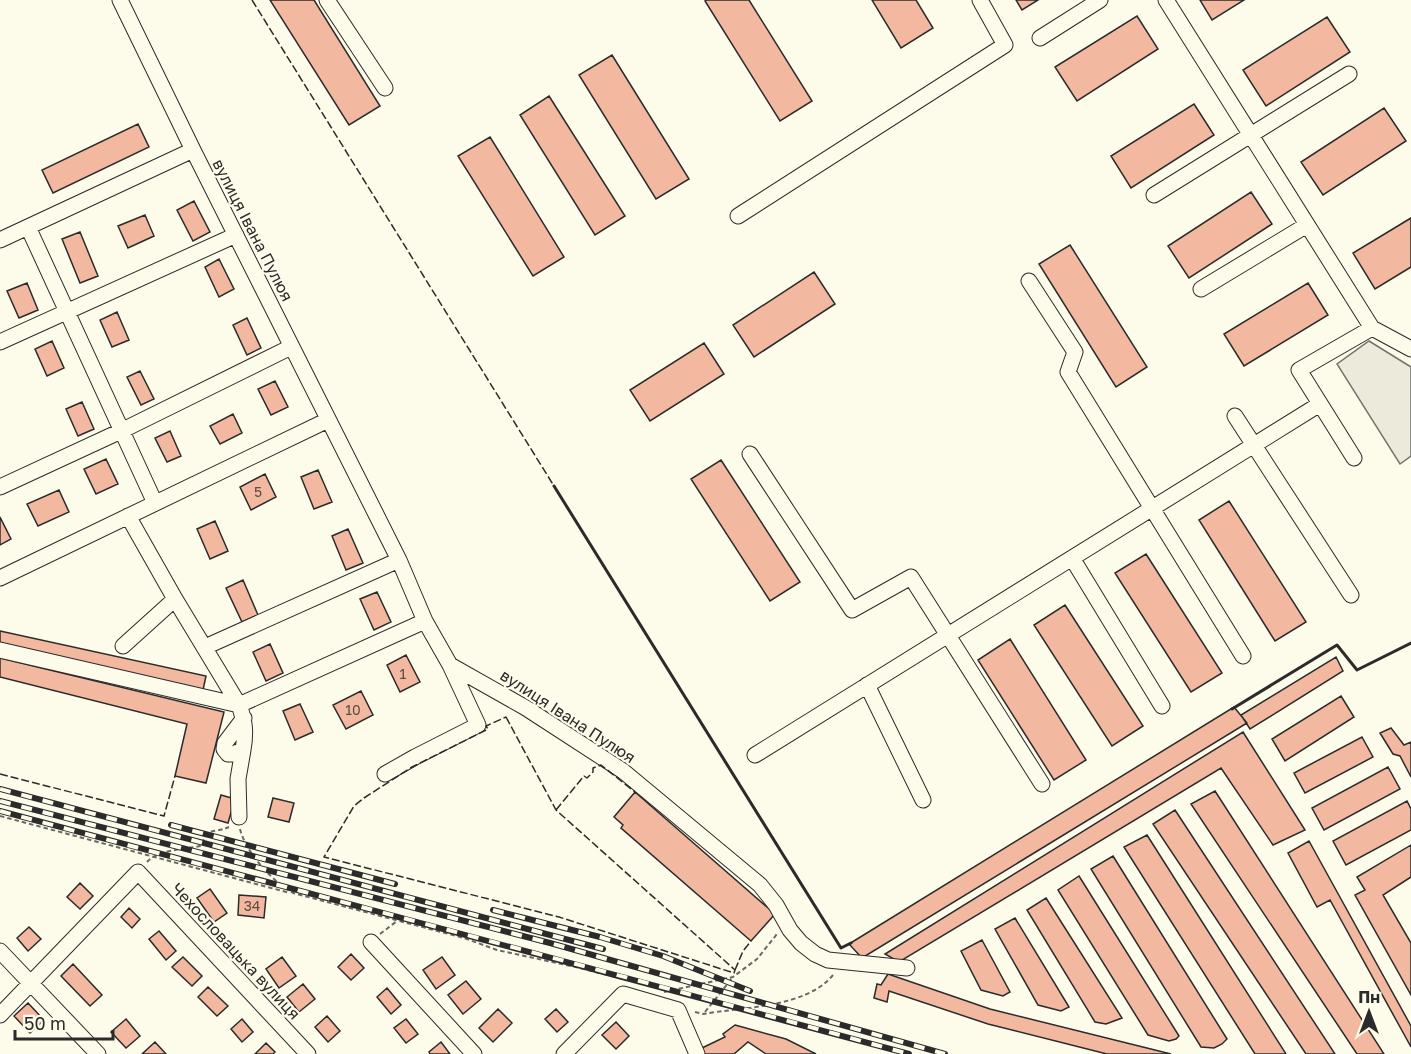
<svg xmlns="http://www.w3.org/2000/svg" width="1411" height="1054" viewBox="0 0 1411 1054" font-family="'Golos Text',sans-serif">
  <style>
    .green { fill: #ecebdb; stroke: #74746e; stroke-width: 1.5 }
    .building { fill: #f2b8a0; stroke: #2b2b2b; stroke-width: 1.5 }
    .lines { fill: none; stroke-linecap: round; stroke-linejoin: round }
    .minor-casing { stroke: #2b2b2b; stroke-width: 17 }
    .path { stroke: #6a6964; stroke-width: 2; stroke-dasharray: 4.5 3; stroke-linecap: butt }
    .minor { stroke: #fdfbea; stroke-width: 15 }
    .rail-casing { stroke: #2b2b2b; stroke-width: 6 }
    .rail { stroke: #fdfbea; stroke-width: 4; stroke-dasharray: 11; stroke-linecap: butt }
    .fence { stroke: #2b2b2b; stroke-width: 1.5; stroke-dasharray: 8 3; stroke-linecap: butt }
    .wall { stroke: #2b2b2b; stroke-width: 3 }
    .labels { text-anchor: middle; stroke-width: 4.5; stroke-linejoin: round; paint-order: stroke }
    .number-label { font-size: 14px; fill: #5d4e48 }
    .street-label { font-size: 16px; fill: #2b2b2b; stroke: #fdfbea }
  </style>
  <rect width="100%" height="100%" fill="#fdfbea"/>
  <path class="green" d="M1369,341L1411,367V456L1400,464L1337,364Z"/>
  <path class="building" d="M270,0H314L380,106L349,125Z
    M707,0H749L812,101L780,121L705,1Z
    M872,0H916L933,28L901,48Z
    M1016,0H1038L1022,10Z
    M1200,0H1244L1212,20Z
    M1137,16L1158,49L1077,101L1055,67Z
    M1327,17L1350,52L1266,106L1243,70Z
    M612,55L689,179L656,199L579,75Z
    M549,96L625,216L595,235L520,115Z
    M1194,104L1214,135L1131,188L1111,156Z
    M1384,108L1406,141L1323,195L1301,162Z
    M138,124L149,147L53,193L42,170Z
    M490,137L564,257L533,276L458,156Z
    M1251,192L1272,224L1189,278L1168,246Z
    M194,201L210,232L193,241L177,210Z
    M145,215L154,236L128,248L118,226Z
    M1411,218V267L1375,289L1353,253Z
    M80,232L98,276L80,283L62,239Z
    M1070,245L1147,367L1116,387L1039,264Z
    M219,259L234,289L219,297L205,267Z
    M814,272L835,304L754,357L733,325Z
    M27,283L38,310L19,318L7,291Z
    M1308,283L1328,315L1244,366L1224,334Z
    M117,312L129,340L112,347L100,320Z
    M247,318L261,348L247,355L233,325Z
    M52,341L64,368L47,376L35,349Z
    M704,343L724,374L650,421L630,390Z
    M140,371L154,399L141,405L127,377Z
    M275,381L288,407L271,415L258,389Z
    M82,402L94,429L78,436L66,409Z
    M233,414L242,433L220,444L210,426Z
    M170,431L181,456L167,462L155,438Z
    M106,459L118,484L96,494L84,469Z
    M721,460L800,582L770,601L691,479Z
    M318,470L332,502L314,509L301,477Z
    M265,474L276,497L251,510L240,487Z
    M59,490L69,512L38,526L27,504Z
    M1229,501L1306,622L1275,641L1199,520Z
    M0,517L11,539L0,545Z
    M215,521L228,551L210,559L197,529Z
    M348,529L363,563L346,570L332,536Z
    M1146,554L1222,673L1191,692L1115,573Z
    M243,580L258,615L242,622L226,588Z
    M377,592L391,622L374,630L360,599Z
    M1065,605L1143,726L1112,746L1034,625Z
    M0,631L206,676L203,690L0,646Z
    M1010,639L1086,760L1054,780L978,660Z
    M270,644L283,673L266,681L253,652Z
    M406,655L420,682L400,692L387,665Z
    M1336,657L1343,671L1250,729L1241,715Z
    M0,658L224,712L206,783L175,776L187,724L0,677Z
    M361,691L373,715L346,729L333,705Z
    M1341,696L1354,717L1285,761L1272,739Z
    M300,704L313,732L295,740L283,711Z
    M1234,707L1247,723L862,958L849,944Z
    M1391,728L1404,745L1411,742V777L1400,756L1393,754L1380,733Z
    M1243,732L1305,830L1273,845L1221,768L899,962L885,954Z
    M1362,737L1373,757L1305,793L1294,773Z
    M1388,767L1400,789L1324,830L1312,808Z
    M1215,791L1384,1054H1357L1191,804Z
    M635,792L775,914L751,941L621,828L623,825L614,817Z
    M221,795L235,799L228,823L214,819Z
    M273,798L294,803L289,822L268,817Z
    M1407,801L1411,809V830L1346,865L1333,841Z
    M1175,810L1335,1054H1306L1153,824Z
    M1147,835L1286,1054H1255L1124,847Z
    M1309,841L1411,1026V1047L1330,900L1317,907L1288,853Z
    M1411,845V877L1383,895L1411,943V995L1355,895L1365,890L1357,877Z
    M1113,856L1227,1039L1222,1044L1214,1048L1201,1047L1091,869Z
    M1079,876L1179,1036L1176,1039L1169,1041L1148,1035L1058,890Z
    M80,883L93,896L80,909L67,897Z
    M210,889L227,913L214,922L197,898Z
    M239,895L266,897L264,918L238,915Z
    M1046,898L1122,1018L1106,1024L1095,1022L1027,910Z
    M129,908L140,919L132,928L121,917Z
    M1015,918L1069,1007L1061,1011L1038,1005L995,929Z
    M29,927L41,939L28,951L17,938Z
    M159,931L176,951L166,960L149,939Z
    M982,940L1010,992L1003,996L981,990L961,951Z
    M351,954L364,968L351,980L338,967Z
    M183,957L202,976L192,986L172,967Z
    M282,957L296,976L279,988L266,969Z
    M442,957L455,975L436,989L423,970Z
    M73,964L102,995L90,1006L61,976Z
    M888,974L990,1009L1171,1054H1107L988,1024L889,991L887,1002L874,998L877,984L881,985Z
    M466,981L481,999L463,1014L448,995Z
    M303,984L315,999L299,1012L287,997Z
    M208,987L228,1006L217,1016L198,997Z
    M387,988L401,1005L391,1014L377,997Z
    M28,1003L44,1020L30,1033L14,1016Z
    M498,1009L512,1023L493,1042L479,1028Z
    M556,1009L568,1022L557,1032L545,1019Z
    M327,1016L340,1031L328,1042L315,1027Z
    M126,1019L140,1036L126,1048L111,1032Z
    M242,1019L253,1032L242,1042L231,1029Z
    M406,1019L418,1034L406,1043L394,1028Z
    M616,1022L629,1036L616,1049L602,1035Z
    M735,1025L786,1039L816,1054H766L748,1042L734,1054H704L702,1048L725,1037L723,1034Z
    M155,1042L166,1054H142Z
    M441,1042L450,1054H430L429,1052Z
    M266,1043L275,1052L273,1054H255Z"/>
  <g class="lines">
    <g class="minor-casing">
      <path id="minor" d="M120,0L193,150
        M327,0L385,88
        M1166,0L1372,328L1411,349
        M1040,38L1100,0
        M1154,195L1349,74
        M738,216L1005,45L980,0
        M28,227L155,503
        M0,240L193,150L399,560L425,621L450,665L478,725L415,757L385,774
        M1029,281L1075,352L1068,372L1243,656
        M1201,289L1307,225
        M0,342L236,235
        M1235,416L1351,595
        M750,454L852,610L911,577L1042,784
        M1354,458L1299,370L1372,328
        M0,487L121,431L291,347
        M128,516L175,599L239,705C245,721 246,733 243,750L233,754H228L224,749L225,743L244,718
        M1072,558L1162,706
        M0,578L328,420
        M123,646L175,599
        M205,647L399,560
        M0,650L239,705L425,621
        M450,665L526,708L623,771L760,885L776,905L790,930L801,943L815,954L828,960L907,968
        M867,685L923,800
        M755,755L1320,404
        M239,817L238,779L243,750
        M371,942L474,1054
        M0,951L98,1054
        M0,1015L138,872L308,1054
        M564,1054L623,994L678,1010L697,1054"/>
    </g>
    <path class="path" d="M0,816L290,893
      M240,829C246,853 272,881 293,893L464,938L497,950L580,968L623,979
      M147,862C157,850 185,849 201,846C210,825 210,835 229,827
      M380,934L397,921
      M664,992L733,977L757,959L777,934
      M695,1012L703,1014C742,1007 806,1008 833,975
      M705,1012L733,977"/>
    <use href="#minor" class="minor"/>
    <g class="rail-casing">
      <path id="rail" d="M0,789L603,949
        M0,801L550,943L945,1054
        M0,811C303,892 607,971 909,1054
        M171,825L395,884
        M493,910L600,937L663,956L750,991"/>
    </g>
    <use href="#rail" class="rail"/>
    <path class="fence" d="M252,0L554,486
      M506,717L556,810L735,970L734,973L559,917L324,857L354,806L364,798L412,767L488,729L486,726Z
      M0,774L164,816L175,776
      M556,810L584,776L587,778L593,772V768L601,765L635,792
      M735,970L743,951L751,941"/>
    <path class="wall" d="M554,486L841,948L851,943
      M1232,709L1337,645L1357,670L1411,643"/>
  </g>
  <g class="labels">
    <g class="number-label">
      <text x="258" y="497">5</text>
      <text x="403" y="679">1</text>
      <text x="353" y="715">10</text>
      <text x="252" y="911">34</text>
    </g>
    <g class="street-label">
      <text transform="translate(253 230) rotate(63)" y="6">вулиця Івана Пулюя</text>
      <text transform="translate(568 716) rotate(33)" y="6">вулиця Івана Пулюя</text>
      <text transform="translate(236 951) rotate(47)" y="6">Чехословацька вулиця</text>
    </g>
  </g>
  <g transform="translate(1369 1012)" stroke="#fdfbea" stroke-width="4.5" paint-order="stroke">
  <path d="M0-4.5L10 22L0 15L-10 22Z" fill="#2b2b2b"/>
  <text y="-9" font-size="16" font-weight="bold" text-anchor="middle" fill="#2b2b2b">Пн</text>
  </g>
  <path d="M15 1030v9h98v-9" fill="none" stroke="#2b2b2b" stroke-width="3"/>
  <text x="24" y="1030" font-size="18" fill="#2b2b2b" stroke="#fdfbea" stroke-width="4.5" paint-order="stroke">50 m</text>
</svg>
